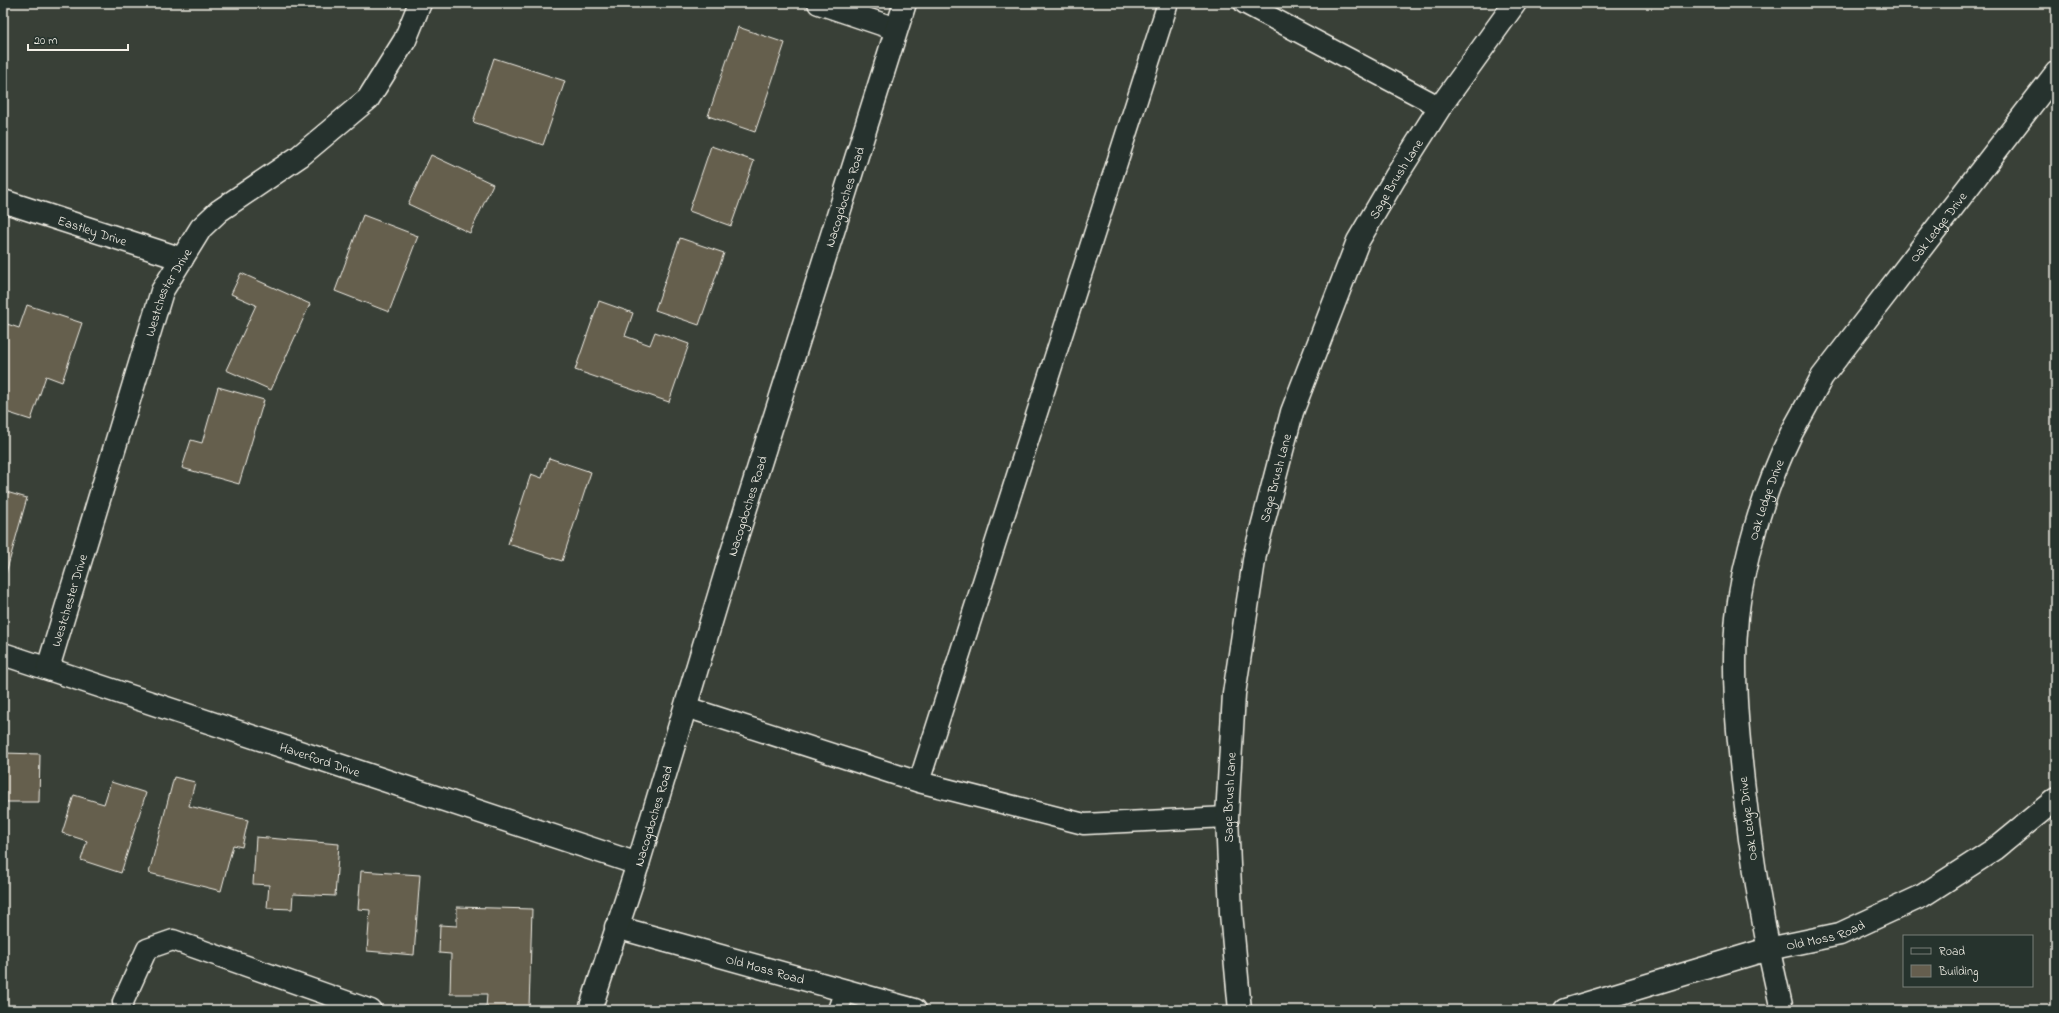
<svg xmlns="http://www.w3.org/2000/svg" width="2059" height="1013" viewBox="0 0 2059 1013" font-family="'Indie Flower',sans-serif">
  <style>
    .building { fill: #655e4e; stroke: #f4f1e8 }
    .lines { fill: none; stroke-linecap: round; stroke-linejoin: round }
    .lane-casing { stroke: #f4f1e8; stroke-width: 23 }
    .street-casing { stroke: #f4f1e8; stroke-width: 25 }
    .secondary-casing { stroke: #f4f1e8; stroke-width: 25 }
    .lane { stroke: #26332d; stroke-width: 20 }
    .street { stroke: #26332d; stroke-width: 22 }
    .secondary { stroke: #26332d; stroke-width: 22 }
    .labels { text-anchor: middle; stroke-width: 3.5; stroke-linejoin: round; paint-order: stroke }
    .street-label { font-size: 13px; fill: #f4f1e8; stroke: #26332d }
  </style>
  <rect width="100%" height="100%" fill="#394037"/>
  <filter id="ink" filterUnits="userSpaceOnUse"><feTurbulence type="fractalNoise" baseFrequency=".025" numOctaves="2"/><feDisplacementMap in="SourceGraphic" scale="8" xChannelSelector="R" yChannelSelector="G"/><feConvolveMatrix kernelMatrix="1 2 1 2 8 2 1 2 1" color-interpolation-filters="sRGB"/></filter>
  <g filter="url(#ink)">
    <path class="building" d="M738,27L785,43L755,132L708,116Z
      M494,58L565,81L543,145L473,122Z
      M711,146L754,161L731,226L689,211Z
      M431,155L493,184L470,233L408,204Z
      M363,215L418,236L389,312L335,291Z
      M680,238L724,253L699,325L655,310Z
      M241,273L310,304L271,390L226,370L256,305L231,294Z
      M599,301L633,313L625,336L650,345L655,332L689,344L669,402L575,370Z
      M27,305L82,323L62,382L46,376L31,420L3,411V372L5,366L3,365V325L4,323L19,328Z
      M218,387L264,400L239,484L182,468L191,440L202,443Z
      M549,458L591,472L562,561L508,544L531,474L542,478Z
      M3,491L27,498L6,573L3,572Z
      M3,753L40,754L39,802H3Z
      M174,777L195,782L189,806L248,820L242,847L233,845L221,891L149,873Z
      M111,782L146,793L121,873L81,860L87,841L62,833L74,795L104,804Z
      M256,837L339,844L335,896L293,894L292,909L267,908L269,885L253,884Z
      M361,871L420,875L414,955L367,951L370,910L358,909Z
      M457,907L532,909L529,1009L486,1008L487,994H450L451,954L439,953L440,925L457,926Z"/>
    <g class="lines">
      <g class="lane-casing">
        <path id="lane" d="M1244,3L1440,107
          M686,707L919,782L1084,824L1227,817
          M919,782L1168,3
          M123,1002L147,949L173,940L371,1010
          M838,1010L845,990"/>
      </g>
      <g class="street-casing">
        <g id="street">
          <path d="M819,3L896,29"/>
          <path id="s1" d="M3,201L182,259"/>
          <path id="s2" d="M3,654L638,864"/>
          <path id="s3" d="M48,668L162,291L201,228L219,211L300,156L368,99L405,40L420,3"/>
          <path id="s4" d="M616,927L915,1010"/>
          <path id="s5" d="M1240,1010L1231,913L1227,817L1234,694L1255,554L1292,412L1358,241L1395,178L1440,107L1515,3"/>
          <path id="s6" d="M1565,1010L1768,949L1840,934L1922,896L1995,849L2056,799"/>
          <path id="s7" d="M1782,1010C1764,934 1751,858 1743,781C1737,726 1732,672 1737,617C1743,558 1766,485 1792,432C1802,414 1812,396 1822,377L2056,73"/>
        </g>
      </g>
      <g class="secondary-casing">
        <g id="secondary">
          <path id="s8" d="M590,1010L638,864L733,549L905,3"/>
        </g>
      </g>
      <use href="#lane" class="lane"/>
      <use href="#street" class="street"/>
      <use href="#secondary" class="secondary"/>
    </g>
  </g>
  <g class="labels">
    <g class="street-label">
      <text dy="5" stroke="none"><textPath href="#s5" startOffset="861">Sage Brush Lane</textPath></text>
      <text dy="5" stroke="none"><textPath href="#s8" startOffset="852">Nacogdoches Road</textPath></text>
      <text dy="5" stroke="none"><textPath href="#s7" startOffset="843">Oak Ledge Drive</textPath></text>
      <text dy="5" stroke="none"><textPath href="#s1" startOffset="94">Eastley Drive</textPath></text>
      <text dy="5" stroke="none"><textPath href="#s3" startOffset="395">Westchester Drive</textPath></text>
      <text dy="5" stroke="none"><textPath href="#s5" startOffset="537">Sage Brush Lane</textPath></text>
      <text dy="5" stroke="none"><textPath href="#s7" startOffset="518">Oak Ledge Drive</textPath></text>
      <text dy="5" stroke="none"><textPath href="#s8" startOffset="528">Nacogdoches Road</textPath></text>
      <text dy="5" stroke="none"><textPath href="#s3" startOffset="71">Westchester Drive</textPath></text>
      <text dy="5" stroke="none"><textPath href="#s2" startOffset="334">Haverford Drive</textPath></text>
      <text dy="5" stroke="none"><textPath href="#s5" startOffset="213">Sage Brush Lane</textPath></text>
      <text dy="5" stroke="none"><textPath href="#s8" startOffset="204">Nacogdoches Road</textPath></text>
      <text transform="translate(1747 819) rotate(-97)" y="5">Oak Ledge Drive</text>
      <text dy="5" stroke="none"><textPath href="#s6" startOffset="271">Old Moss Road</textPath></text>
      <text dy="5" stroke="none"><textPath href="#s4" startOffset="155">Old Moss Road</textPath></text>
    </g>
  </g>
  <rect width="2059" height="1013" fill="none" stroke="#26332d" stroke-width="16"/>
  <rect x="8" y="8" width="2043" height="997" fill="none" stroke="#f4f1e8" stroke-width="1.5" filter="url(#ink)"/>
  <rect x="1903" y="935" width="130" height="52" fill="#26332d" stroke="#787f78"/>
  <rect x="1911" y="948" width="20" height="6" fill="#26332d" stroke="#787f78"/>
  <text x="1939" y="955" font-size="12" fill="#f4f1e8">Road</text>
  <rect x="1911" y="965" width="20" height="12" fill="#655e4e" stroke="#787f78"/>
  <text x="1939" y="975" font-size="12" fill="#f4f1e8">Building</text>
  <path d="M28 44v6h100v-6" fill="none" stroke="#f4f1e8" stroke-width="2"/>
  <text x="34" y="44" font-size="12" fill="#f4f1e8" stroke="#26332d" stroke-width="3" paint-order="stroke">20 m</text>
</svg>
